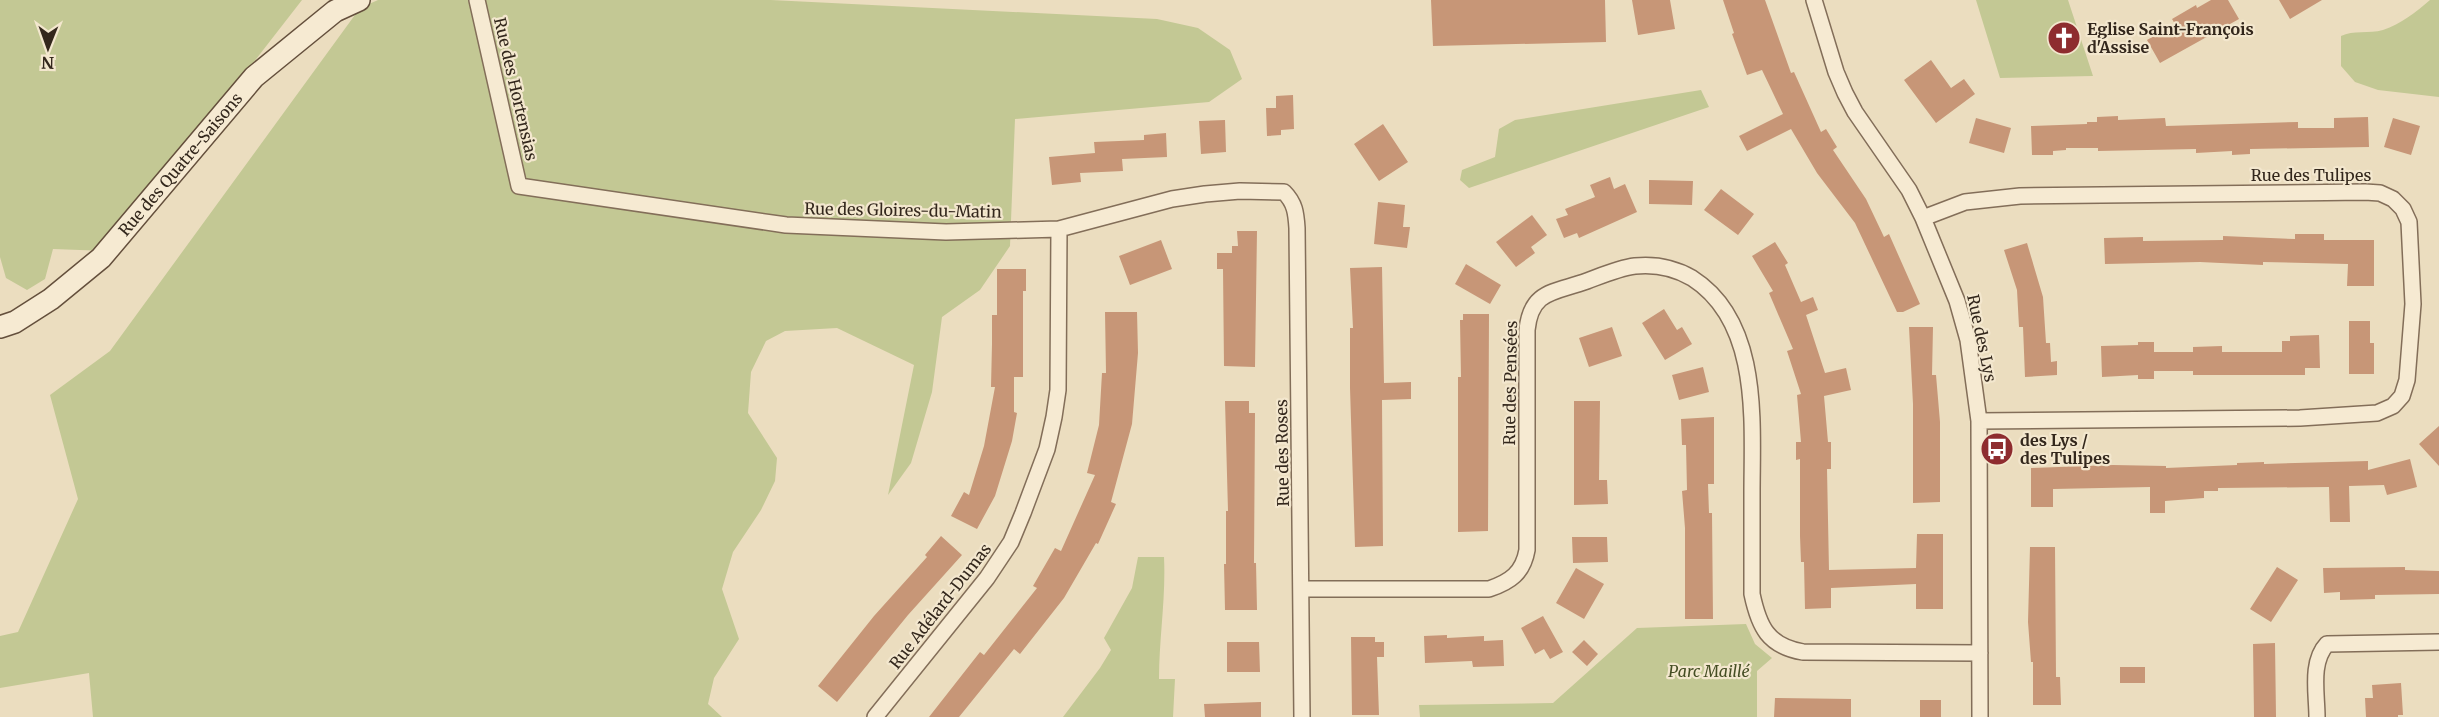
<svg xmlns="http://www.w3.org/2000/svg" width="2439" height="717" viewBox="0 0 2439 717" font-family="Merriweather,serif">
  <style>
    .green { fill: #c3c894 }
    .building { fill: #c79677 }
    .lines { fill: none; stroke-linecap: round; stroke-linejoin: round }
    .street-casing { stroke: #836e59; stroke-width: 18 }
    .secondary-casing { stroke: #644f3c; stroke-width: 24 }
    .street { stroke: #f6ead2; stroke-width: 15 }
    .secondary { stroke: #f6ead2; stroke-width: 21 }
    .labels { text-anchor: middle; stroke-width: 4.5; stroke-linejoin: round; paint-order: stroke }
    .poi-label { font-size: 16px; font-weight: bold; fill: #33271c; stroke: #f3e7ce; text-anchor: start }
    .street-label { font-size: 16px; fill: #33271c; stroke: #f3e7ce }
    .park-label { font-size: 16px; font-style: italic; fill: #454e24; stroke: #f3e7ce }
  </style>
  <rect width="100%" height="100%" fill="#ebddbf"/>
  <path class="green" d="M0,0H302L107,251L53,249L45,279L27,290L6,278L0,257Z
    M378,0H771L1157,19L1198,28L1230,50L1242,79L1209,102L1015,119L1010,246L980,290L942,317L932,392L911,463L888,495L914,365L837,328L785,331L766,341L751,372L748,413L777,458L775,481L761,510L733,552L722,589L739,639L714,678L708,704L722,717H93L89,673L0,688V636L18,632L78,499L50,395L110,351L360,8Z
    M1976,0H2068L2093,76L2000,78Z
    M2430,0H2439V97L2378,90L2355,82L2341,66V36C2353,30 2369,34 2383,30C2401,24 2416,12 2430,0Z
    M1701,90L1709,107L1469,188L1460,180L1462,170L1495,157L1499,129L1515,120Z
    M1138,557H1164C1166,598 1159,638 1159,679H1175L1173,717H1063L1100,668L1111,650L1104,638L1132,588Z
    M1746,624L1755,644L1772,658L1757,671V717H1420L1419,705L1553,703L1637,628Z"/>
  <path class="building" d="M1431,0H1605L1606,42L1433,46Z
    M1632,0H1670L1675,29L1638,35Z
    M1723,0H1765L1791,73L1794,72L1821,132L1826,129L1837,147L1833,150L1866,199L1884,237L1889,234L1920,304L1903,312H1897L1855,223L1817,173L1791,129L1747,151L1739,136L1783,114L1762,70L1747,75L1732,34L1734,33Z
    M2211,0H2228L2239,19L2160,63L2147,40L2175,24L2172,19L2196,5L2197,8Z
    M2279,0H2322L2290,19Z
    M1931,60L1951,88L1964,79L1975,94L1936,123L1904,80Z
    M1293,95L1294,129L1281,130V135L1267,136L1266,108H1276V96Z
    M2118,116V120L2165,118L2166,126L2298,122V128H2334V118L2368,117L2369,147L2250,149V154L2232,155V151L2196,153V149L2098,151V148H2066V150L2053,151V155H2032L2031,126L2087,124V122H2097V117Z
    M1976,118L2011,128L2004,153L1969,143Z
    M2393,118L2420,126L2411,155L2384,147Z
    M1225,120L1226,152L1201,154L1199,121Z
    M1383,124L1408,162L1379,181L1354,144Z
    M1166,133L1167,157L1122,159L1123,171L1080,173L1081,182L1052,185L1049,157L1095,153L1094,142L1144,140V135Z
    M1610,177L1614,189L1625,184L1637,212L1579,238L1577,233L1564,238L1556,219L1568,215L1565,209L1595,197L1590,185Z
    M1649,180L1693,181L1692,205L1649,204Z
    M1721,189L1754,214L1738,235L1704,210Z
    M1378,202L1405,205L1403,227H1410L1407,248L1374,244Z
    M1532,215L1547,235L1531,247L1535,253L1516,267L1496,242Z
    M1237,231H1257L1255,367L1224,366L1223,269H1217V253H1232V246H1238Z
    M2295,234H2324V240H2374V286H2347L2348,264L2263,262V265L2200,262L2105,264L2104,238L2143,237V241L2223,240V236L2295,239Z
    M1161,240L1172,269L1130,285L1119,256Z
    M1775,242L1788,263L1785,265L1801,302L1813,297L1818,310L1806,315L1825,373L1846,368L1851,390L1824,396L1828,442H1831V469H1827L1829,570L1916,568L1917,534H1943V609H1916V584L1831,588V608L1805,609L1804,562H1801L1800,536V459L1796,460V442H1801L1797,395L1801,394L1787,351L1793,349L1769,293L1773,291L1752,256Z
    M2027,243L2043,297L2046,343H2050L2051,362L2057,361V375L2025,377L2023,327H2019L2017,290L2004,250Z
    M1466,264L1501,285L1490,304L1455,284Z
    M1382,267L1384,383L1411,382V399L1382,400L1383,546L1355,547L1350,388V328H1353L1350,268Z
    M997,269H1026V291H1023V377H1014V412L1017,413L1012,441L995,496L977,529L951,516L964,492L969,495L984,446L995,387H991L992,344V315H997Z
    M1664,309L1677,330L1682,327L1692,344L1665,360L1642,323Z
    M1105,312H1137L1138,353L1132,424L1111,502L1116,504L1098,544L1096,543L1064,598L1020,654L1014,649L959,717H929L980,652L984,655L1037,588L1033,586L1055,548L1061,551L1095,475L1087,473L1099,425L1102,373H1106Z
    M1463,314H1489L1488,531L1458,532V377H1461L1460,320H1463Z
    M2349,321H2370V343H2374V374H2349Z
    M1612,327L1622,356L1589,367L1579,338Z
    M1909,327H1933L1932,375H1936L1940,422V502L1913,503V404Z
    M2319,335L2320,368H2305V375H2193V371H2154V379H2138V375L2102,377L2101,346L2138,345V342H2154V352H2193V347L2222,346V352H2282V341H2290V336Z
    M1703,367L1709,392L1679,400L1672,375Z
    M1225,401H1249V413H1255L1254,563H1256L1257,610H1225L1224,564H1226V511H1228Z
    M1574,401H1600L1599,480H1607L1608,504L1574,505Z
    M1714,417V484H1708L1709,513H1712L1713,619H1685V528L1682,491L1687,490L1686,445H1682L1681,419Z
    M2439,426V466L2419,444Z
    M2410,459L2417,487L2387,495L2384,485L2349,486L2350,522H2330L2329,487L2218,488V491H2204V498L2165,501V513H2150V487L2053,489V507H2031V468L2113,465L2166,466V468L2237,465V463L2264,462V464L2368,461V470Z
    M941,536L962,555L908,615L837,702L818,686L874,616L927,557L925,555Z
    M1572,537H1607L1608,562L1573,563Z
    M2030,547H2055L2056,677H2060L2061,705H2033V662H2031L2028,622Z
    M2277,567L2298,580L2271,622L2250,609Z
    M2405,567V570L2439,571V594L2375,595V599L2340,600V592L2324,593L2323,568Z
    M1576,568L1604,584L1584,619L1556,603Z
    M1543,616L1563,652L1550,659L1544,649L1535,654L1521,628Z
    M1447,635V638L1484,636V641L1503,640L1504,666L1473,667L1472,661L1425,663L1424,636Z
    M1351,637H1375V642H1384V657H1377L1379,715H1352Z
    M1584,640L1598,654L1587,666L1572,652Z
    M1227,642H1259L1260,672H1227Z
    M2275,643L2276,717H2254L2253,644Z
    M2120,667H2145V683H2120Z
    M2401,683L2403,715H2398V717H2366L2365,698H2373L2372,685Z
    M1775,698L1851,699V717H1774Z
    M1920,700H1941V717H1920Z
    M1261,702V717H1205L1204,704Z"/>
  <g class="lines">
    <g class="street-casing">
      <path id="street" d="M477,0L519,186L786,225L946,232L1059,229L1172,199L1205,194L1240,191L1284,192C1295,203 1296,213 1297,228L1302,717
        M1814,0L1836,72L1845,93L1855,112L1909,190L1923,218L1957,301L1968,340L1979,421L1980,717
        M1923,218L1965,202L2020,196L2365,192L2380,193L2393,199L2403,209L2409,222L2413,304L2407,380L2402,396L2393,406L2377,413L2300,418L1979,421
        M1302,589H1489C1510,582 1523,573 1527,550V330C1531,290 1554,293 1587,281C1603,275 1619,268 1635,266C1655,264 1675,268 1692,278C1761,322 1752,422 1752,493C1752,527 1752,560 1752,594C1759,627 1768,646 1803,652L1980,653
        M875,717L987,578L1011,542L1023,513L1047,449L1054,417L1058,390L1059,229
        M2317,717C2317,694 2310,662 2327,644L2439,642"/>
    </g>
    <g class="secondary-casing">
      <g id="secondary">
        <path id="s1" d="M0,327L15,322L51,299L101,258L254,77L335,11L359,0"/>
      </g>
    </g>
    <use href="#street" class="street"/>
    <use href="#secondary" class="secondary"/>
  </g>
  <defs>
    <g id="church-disc" transform="scale(1.725)"><circle r="9.5" fill="#8e2c2f" stroke="#f3e7ce"/><path d="M-1.2-6h2.4v3.5h3.3v2.4h-3.3V6h-2.4V-.1h-3.3v-2.4h3.3Z" fill="#fff"/></g>
    <g id="bus-disc" transform="scale(1.725)"><circle r="9.5" fill="#8e2c2f" stroke="#f3e7ce"/><path d="M-5-6H5V4H4V6H2V4H-2V6H-4V4H-5ZM-3.5-4V0h7V-4ZM-3.5 1.2v1.5H-2V1.2ZM2 1.2v1.5H3.5V1.2Z" fill="#fff"/></g>
  </defs>
  <g fill-rule="evenodd">
    <use href="#church-disc" x="2064" y="38"/>
    <use href="#bus-disc" x="1997" y="449"/>
  </g>
  <g class="labels">
    <g class="poi-label">
      <text x="2087" y="35">Eglise Saint-François<tspan x="2087" dy="18">d'Assise</tspan></text>
      <text x="2020" y="446">des Lys /<tspan x="2020" dy="18">des Tulipes</tspan></text>
    </g>
    <g class="street-label">
      <text transform="translate(516 89) rotate(77)" y="6">Rue des Hortensias</text>
      <text dy="6" stroke="none"><textPath href="#s1" startOffset="246">Rue des Quatre-Saisons</textPath></text>
      <text x="2311" y="181">Rue des Tulipes</text>
      <text transform="translate(903 210) rotate(1)" y="6">Rue des Gloires-du-Matin</text>
      <text transform="translate(1982 338) rotate(78)" y="6">Rue des Lys</text>
      <text transform="translate(1510 383) rotate(-89)" y="6">Rue des Pensées</text>
      <text transform="translate(1282 453) rotate(-91)" y="6">Rue des Roses</text>
      <text transform="translate(940 606) rotate(-52)" y="6">Rue Adélard-Dumas</text>
    </g>
    <g class="park-label">
      <text x="1709" y="677">Parc Maillé</text>
    </g>
  </g>
  <g transform="translate(48 48) rotate(181)" stroke="#f3e7ce" stroke-width="4.5" paint-order="stroke">
  <path d="M0-4.5L10 22L0 15L-10 22Z" fill="#33271c"/>
  <text y="-9" font-size="16" font-weight="bold" text-anchor="middle" fill="#33271c">N</text>
  </g>
</svg>
